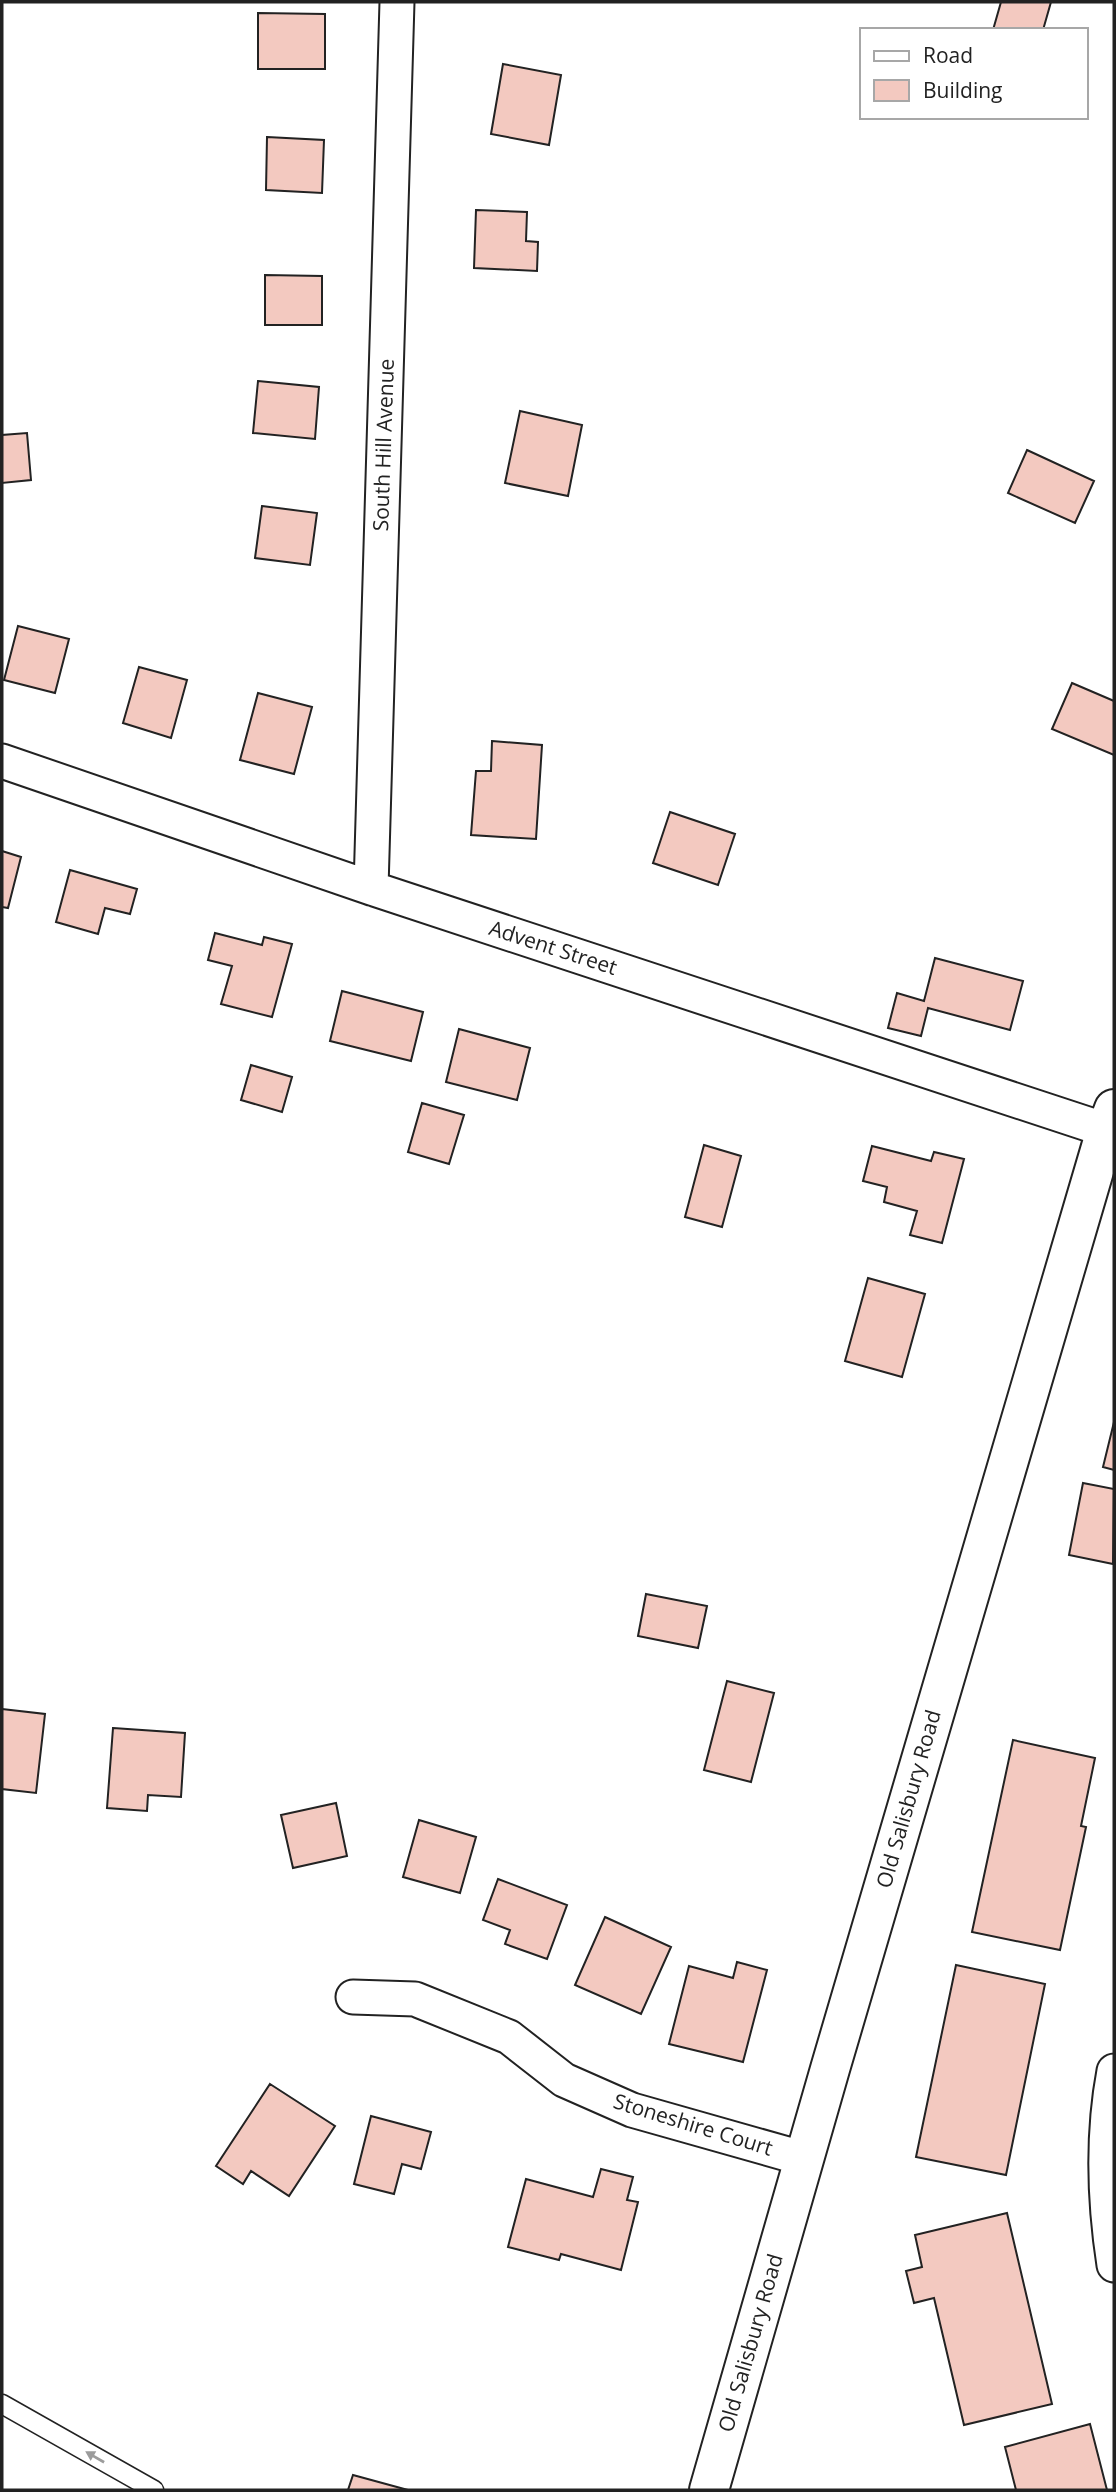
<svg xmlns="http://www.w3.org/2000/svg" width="1116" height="2492" viewBox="0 0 1116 2492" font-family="'Open Sans',sans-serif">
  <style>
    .building { fill: #f3c9c0; stroke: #222; stroke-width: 2 }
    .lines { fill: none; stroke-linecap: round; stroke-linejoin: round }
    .service-casing { stroke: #222; stroke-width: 21 }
    .minor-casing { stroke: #222; stroke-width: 37 }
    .secondary-casing { stroke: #222; stroke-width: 42 }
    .service { stroke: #fff; stroke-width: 18 }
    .minor { stroke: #fff; stroke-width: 33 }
    .secondary { stroke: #fff; stroke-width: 38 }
    .oneway { fill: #9c9c9c }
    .labels { text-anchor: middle; stroke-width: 5; stroke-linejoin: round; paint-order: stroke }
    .street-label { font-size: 21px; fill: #222; stroke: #fff }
  </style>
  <rect width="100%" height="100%" fill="#fff"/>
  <path class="building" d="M1001,2H1051L1043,30H993Z
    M258,13L325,14V69H258Z
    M503,64L561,75L549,145L491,134Z
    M267,137L324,140L322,193L266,190Z
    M476,210L527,212L526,241L538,242L537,271L474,268Z
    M265,275L322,276V325H265Z
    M258,381L319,387L315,439L253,433Z
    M520,411L582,425L568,496L505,483Z
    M27,433L31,480L2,483V435Z
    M1027,450L1094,481L1075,523L1008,493Z
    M262,506L317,513L310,565L255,558Z
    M18,626L69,639L55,693L4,680Z
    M139,667L187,680L171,738L123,723Z
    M1072,683L1114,701V755L1052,729Z
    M258,693L312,707L294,774L240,760Z
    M492,741L542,745L536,839L471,835L476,771H491Z
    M670,812L735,834L718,885L653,863Z
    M2,851L21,857L8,908L2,907Z
    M70,870L137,889L130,914L105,908L98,934L56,922Z
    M215,933L262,945L264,937L292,944L272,1017L221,1004L232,966L208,960Z
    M935,958L1023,981L1010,1030L928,1008L921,1036L888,1028L897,993L924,1001Z
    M342,991L423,1012L411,1061L330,1041Z
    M459,1029L530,1048L517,1100L446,1082Z
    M251,1065L292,1077L282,1112L241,1100Z
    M422,1103L464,1115L449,1164L408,1152Z
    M704,1145L741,1156L722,1227L685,1217Z
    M872,1146L931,1161L934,1152L964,1159L942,1243L910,1235L917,1211L884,1202L887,1187L863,1181Z
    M868,1278L925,1294L902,1377L845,1361Z
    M1114,1422V1470L1103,1467Z
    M1083,1483L1114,1489L1113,1564L1069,1555Z
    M646,1594L707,1606L698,1648L638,1636Z
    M727,1681L774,1693L751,1782L704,1770Z
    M2,1709L45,1714L36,1793L2,1789Z
    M113,1728L185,1733L181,1797L148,1795L147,1811L107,1808Z
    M1013,1740L1095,1758L1081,1826L1086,1827L1060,1950L972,1932Z
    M336,1803L347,1856L293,1868L281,1815Z
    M419,1820L476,1837L460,1893L403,1877Z
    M498,1879L567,1905L547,1959L505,1944L510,1930L483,1920Z
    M605,1917L671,1947L641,2014L575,1985Z
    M737,1962L767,1970L743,2062L669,2044L689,1966L733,1978Z
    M956,1965L1045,1984L1006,2175L916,2157Z
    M270,2084L335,2126L289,2196L251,2171L243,2184L216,2166Z
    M371,2116L431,2132L421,2169L402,2164L394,2194L354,2184Z
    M601,2169L633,2177L627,2200L638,2202L621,2270L561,2254L559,2260L508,2247L526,2179L593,2197Z
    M1007,2213L1052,2404L964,2425L934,2298L914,2303L906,2271L922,2267L915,2235Z
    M1090,2424L1107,2490H1016L1005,2447Z
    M353,2475L408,2490H348Z"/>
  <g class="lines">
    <g class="service-casing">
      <path id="service" d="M2,2404L154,2490"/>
    </g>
    <g class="minor-casing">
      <path id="minor" d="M2,761L371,888L1106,1130
        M371,888L397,2
        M353,1997L415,1999L509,2037L564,2080L632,2110L805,2159
        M1114,2071C1102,2135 1104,2200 1114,2265"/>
    </g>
    <g class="secondary-casing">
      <path id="secondary" d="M709,2490L830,2069L1106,1130L1114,1109"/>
    </g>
    <use href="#service" class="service"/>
    <use href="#minor" class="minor"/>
    <use href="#secondary" class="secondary"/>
  </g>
  <defs><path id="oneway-solid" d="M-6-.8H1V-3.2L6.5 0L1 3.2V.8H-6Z" transform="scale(1.75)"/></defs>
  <use class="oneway" href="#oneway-solid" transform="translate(95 2457) rotate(-150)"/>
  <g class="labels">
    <g class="street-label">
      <text transform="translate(384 445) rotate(-88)" y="7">South Hill Avenue</text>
      <text transform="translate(553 948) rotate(18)" y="7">Advent Street</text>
      <text transform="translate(909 1799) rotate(-74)" y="7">Old Salisbury Road</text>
      <text transform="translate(693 2125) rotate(17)" y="7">Stoneshire Court</text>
      <text transform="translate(751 2343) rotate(-74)" y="7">Old Salisbury Road</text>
    </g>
  </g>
  <rect width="1116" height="2492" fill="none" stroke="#222222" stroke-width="7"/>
  <rect x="860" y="28" width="228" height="91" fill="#ffffff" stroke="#a7a7a7" stroke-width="2"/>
  <rect x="874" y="51" width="35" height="10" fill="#ffffff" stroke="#a7a7a7" stroke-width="2"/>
  <text x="923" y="63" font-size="21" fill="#222222">Road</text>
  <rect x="874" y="80" width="35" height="21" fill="#f3c9c0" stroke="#a7a7a7" stroke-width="2"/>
  <text x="923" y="98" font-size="21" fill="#222222">Building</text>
</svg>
